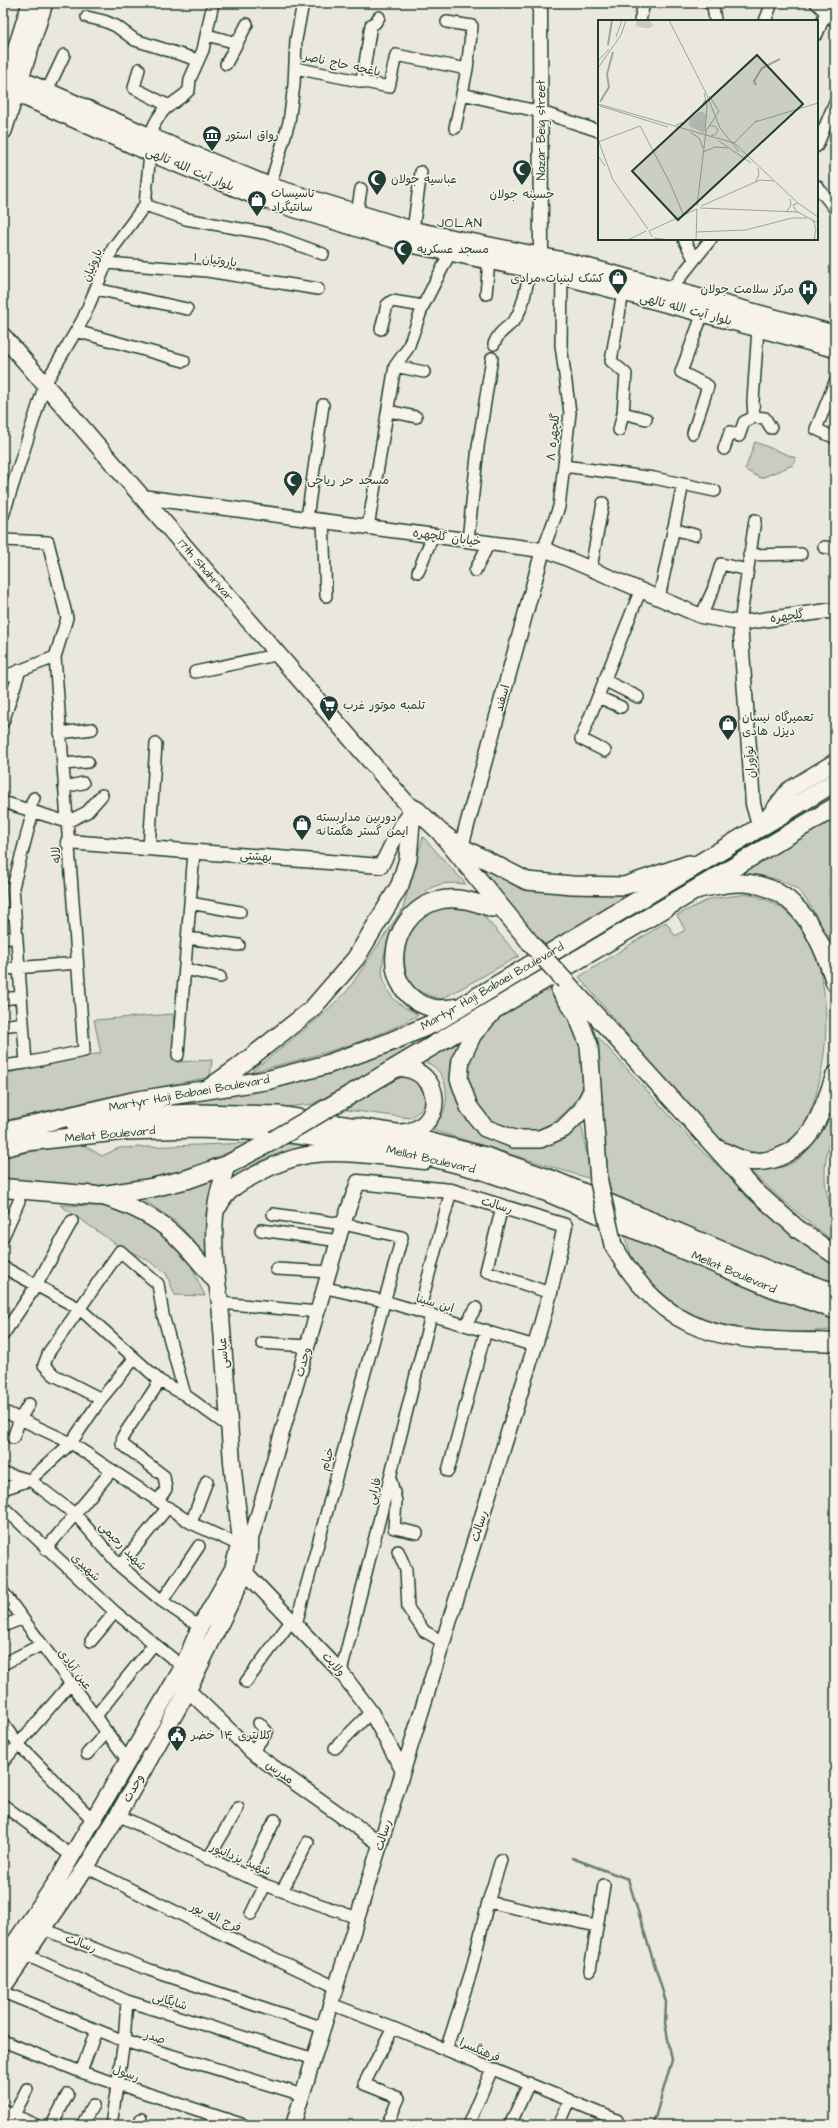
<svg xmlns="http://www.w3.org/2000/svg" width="838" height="2128" viewBox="0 0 838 2128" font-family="'Architects Daughter','Playpen Sans Arabic',sans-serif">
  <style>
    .green { fill: #c8ccc1; stroke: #74847a }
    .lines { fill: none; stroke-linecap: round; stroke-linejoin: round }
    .stream { stroke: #6a7c72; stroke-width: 2.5 }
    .minor-casing { stroke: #1f3d34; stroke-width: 14 }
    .tertiary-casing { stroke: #1f3d34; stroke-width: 17 }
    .secondary-casing { stroke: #1f3d34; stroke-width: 19 }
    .primary-casing { stroke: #1f3d34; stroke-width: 20 }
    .trunk-casing { stroke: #1f3d34; stroke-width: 21 }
    .minor { stroke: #f7f3e8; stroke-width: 11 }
    .tertiary { stroke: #f7f3e8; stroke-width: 14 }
    .secondary { stroke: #f7f3e8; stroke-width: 16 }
    .primary { stroke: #f7f3e8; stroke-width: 17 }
    .trunk { stroke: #f7f3e8; stroke-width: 18 }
    .primary-bridge-casing { stroke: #1f3d34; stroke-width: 20; stroke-linecap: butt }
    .trunk-bridge-casing { stroke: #1f3d34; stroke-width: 21; stroke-linecap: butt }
    .primary-bridge { stroke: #f7f3e8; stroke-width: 17 }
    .trunk-bridge { stroke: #f7f3e8; stroke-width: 18 }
    .labels { text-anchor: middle; stroke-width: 3; stroke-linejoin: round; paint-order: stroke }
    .street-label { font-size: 12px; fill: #1f3d34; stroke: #f7f3e8 }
    .poi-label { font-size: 12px; fill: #1f3d34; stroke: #f7f3e8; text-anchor: start }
    .neighbourhood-label { font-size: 13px; letter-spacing: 1px; fill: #1f3d34; stroke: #f7f3e8 }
    .inset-river { fill: none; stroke: #9ca69c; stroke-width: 2 }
    .inset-road { fill: none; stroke: #99a499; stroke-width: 1 }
    .view { fill: #1f3d34; fill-opacity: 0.15; stroke: #1f3d34; stroke-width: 2 }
    .inset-edge { fill: none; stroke: #1f3d34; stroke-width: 2 }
  </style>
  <rect width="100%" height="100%" fill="#eae8dd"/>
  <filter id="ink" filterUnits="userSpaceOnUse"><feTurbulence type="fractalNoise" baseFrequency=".025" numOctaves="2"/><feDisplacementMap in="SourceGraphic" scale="8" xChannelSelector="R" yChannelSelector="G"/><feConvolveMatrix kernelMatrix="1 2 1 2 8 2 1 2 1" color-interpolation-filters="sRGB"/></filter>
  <g filter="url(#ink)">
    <path class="green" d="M755,442L796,458L793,465L761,478L745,470Z
      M835,816V846L832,854L829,894L835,938V957C828,941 810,897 795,888C778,877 758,875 738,874Z
      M423,837L466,884C455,883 444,882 433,887C423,891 414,904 407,912C389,935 370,971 393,998C399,1005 410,1010 418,1015C368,1044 306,1058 251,1072L320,1017L348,990L403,908Z
      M454,846L520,879H654L543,956Z
      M747,894C828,909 834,1013 820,1078C815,1100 809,1125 791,1140C766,1162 733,1151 709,1132L579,977L666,922L675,936L685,930L677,915L710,899Z
      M473,904L519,956L442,999C433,997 421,994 414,987C401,973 402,944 411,929C415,922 424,915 431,911C444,904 459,905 473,904Z
      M551,989C558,999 581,1029 582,1038C584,1044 584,1084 582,1089C572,1113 541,1136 515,1132C482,1128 461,1094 467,1063C470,1044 484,1025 499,1013C511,1004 537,996 551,989Z
      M173,1014L176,1062L212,1060L210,1077L103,1098L3,1121V1074L101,1053L94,1020Z
      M450,1026L313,1104L275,1108L92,1112L307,1079L353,1066Z
      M597,1036L703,1152L795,1235L835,1258V1291L605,1200L595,1091Z
      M462,1041L453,1080L502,1143L581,1122L591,1179L429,1129C435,1124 440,1120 443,1113C451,1094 445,1066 423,1062Z
      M410,1076L423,1085L426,1099L425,1106L411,1118L346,1110C365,1097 386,1079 410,1076Z
      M835,1102C835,1127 824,1151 825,1176C825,1192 831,1206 835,1222C836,1228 835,1236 835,1243L781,1199L746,1167C754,1168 762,1170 770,1169C807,1167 822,1132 835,1102Z
      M303,1142L300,1151L228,1182L236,1166L279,1143L290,1144Z
      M80,1143L102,1156L119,1148L250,1143L192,1168L140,1181L81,1187L3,1180V1157Z
      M218,1176L206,1213L207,1256L176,1222L142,1199Z
      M60,1205L102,1206L131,1213L165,1234L190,1263L205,1296L175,1295L166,1273L146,1259L120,1247Z
      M622,1230L835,1316V1330C811,1331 786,1334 762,1333C714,1331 667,1308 639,1269C631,1259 627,1242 622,1230Z"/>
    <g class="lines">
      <path class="stream" d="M572,1858L628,1879L666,2002L665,2023L672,2060L653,2125"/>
      <g class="minor-casing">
        <path id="minor" d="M708,3L713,5L715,21
          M816,3L835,21
          M87,17L104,21L116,26L135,40L198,60
          M640,21L644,3
          M765,21L772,3
          M447,22L472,26L467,69
          M817,34L826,12
          M207,35L237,43
          M226,64L247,24
          M295,68L389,87L396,55L467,69L462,94L541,112L599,131
          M139,69L134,88L169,106
          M362,82L371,25L375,23L379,17
          M47,91L64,55
          M455,128L462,94
          M149,136C154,125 159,113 169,106C176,100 183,97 189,90L190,79L203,50L213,3
          M817,146L835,102
          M270,186L289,122L294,85L296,40L303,3
          M817,186L835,209
          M145,205L186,219L269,234L323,254
          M357,213L361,189
          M413,230L421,172
          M684,239L694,259
          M107,263L207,271L318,289
          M96,289L187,309
          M670,290L711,239
          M623,292L611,361L626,374L623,413L646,419
          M486,294L489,261
          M758,328L753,401L754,417L765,418L771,428
          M381,329L387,305L392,301L423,306
          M76,331L184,361
          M494,344C499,330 508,329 516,318C524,305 527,284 530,269
          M395,366L424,372
          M835,382L816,429L835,438
          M389,411L416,417
          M619,430L623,413
          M693,433L708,386L681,372L703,313
          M724,449L730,432L739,436L744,422L754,417
          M564,466L654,478L715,491
          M3,516L45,384L83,319L113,248L145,205L150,153
          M307,518L323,405
          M323,521L326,596
          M368,527L395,366L408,348L423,306L450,253
          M673,529L695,535
          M3,540L48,542L67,618L55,657L84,1051L26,1063L3,1066
          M468,540L478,447L492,358
          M824,547L835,549
          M543,550L559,507L570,413L561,345L562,276
          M749,555L801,554
          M591,568L603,503
          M475,571L489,543
          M418,572L433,535
          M659,598L683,484
          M701,616L713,590L721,564L748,570
          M740,623L755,520
          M195,672L280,654
          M3,677L55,657
          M604,680L638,697
          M598,697L621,707
          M3,722L20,670
          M60,733L92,729
          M605,751L581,739L641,589
          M63,764L88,762
          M64,787L83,783
          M3,802L67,822L87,812L102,795
          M29,810L34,798
          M149,848L156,744
          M190,903L240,912
          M3,914L15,913
          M187,938L239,945
          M3,939L16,937
          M3,969L77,963
          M185,969L220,977
          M3,999L20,997
          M3,1026L23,1023
          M178,1055L194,852
          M26,1063L13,887L33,811
          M502,1207L486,1271L550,1293
          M273,1214L343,1224L402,1237L296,1624
          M261,1230L339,1241
          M3,1237L19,1201
          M3,1267L80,1309L160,1381L185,1395L228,1426
          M276,1269L330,1272
          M326,1288L384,1301L535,1346
          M220,1303L318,1312
          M419,1312L451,1191
          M465,1325L476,1308
          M3,1335L36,1286L72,1221
          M262,1343L307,1346
          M101,1399L54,1375L44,1365L49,1352L120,1251L158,1284L163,1315L185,1395
          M3,1411L71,1443L191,1523L239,1545
          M13,1438L20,1419L29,1404
          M448,1471L486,1330
          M3,1473L30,1480L76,1515L120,1566L162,1601L200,1627
          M391,1481L396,1501L394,1528L417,1533
          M3,1489L30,1480L71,1443L101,1399L134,1359
          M158,1501L166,1489L164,1476L122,1444L123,1436L160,1381
          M3,1507L115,1612L183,1667
          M191,1523L207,1481
          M46,1549L112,1470
          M398,1551L406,1570L408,1608L424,1631L443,1642
          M120,1566L168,1507
          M3,1592L128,1761
          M162,1601L199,1546
          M3,1626L21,1619
          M91,1641L115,1612
          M3,1664L41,1645
          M341,1672L431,1315
          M246,1682L292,1620
          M95,1717L154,1644
          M3,1724L18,1744L93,1820
          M335,1748L371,1712
          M252,1752L267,1732L259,1723
          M87,1754L107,1732
          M3,1762L70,1684
          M3,1805L72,1856
          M118,1815L265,1885L357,1918
          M208,1859L238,1808
          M86,1867L196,1922L336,1987
          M247,1876L275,1820
          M282,1891L308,1842
          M488,1902L596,1926
          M251,1914L265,1885
          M43,1929L150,1970L324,2028
          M24,1954L127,2001L314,2059
          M590,1970L604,1885
          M3,1992L124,2041L303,2095
          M331,2004L393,2028L617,2120L615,2125
          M3,2041L81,2072L244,2125
          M446,2050L472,1969L488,1902L501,1860
          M81,2072L96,2031
          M3,2110L36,2125
          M9,2125L27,2089
          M52,2125L68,2094
          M82,2125L93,2105
          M111,2125L124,2041L127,2001
          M139,2125L141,2119
          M387,2125L399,2098L364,2084L393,2028
          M468,2125L492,2069
          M510,2125L529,2083
          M559,2125L570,2100"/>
      </g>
      <g class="tertiary-casing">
        <path id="tertiary" d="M540,3L541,256
          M142,497L549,551L701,616L740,623L835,610
          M740,623L753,804L760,828
          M68,842L381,866L401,826L412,811
          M461,847L543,550
          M250,1542L343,1224L358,1182L451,1191L565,1226L550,1293L535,1346L293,2125
          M245,1572L341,1672L371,1712L403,1771
          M188,1690L252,1752L381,1844"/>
      </g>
      <g class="secondary-casing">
        <path id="secondary" d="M20,79L149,136L270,186L413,230L566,261L835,334
          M15,93L150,153L265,200L409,244L562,276L835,349
          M3,336L409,806
          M763,824L789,790L835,762
          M227,1165C223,1177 219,1189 217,1201C211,1234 215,1271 220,1303L232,1462L241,1542
          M100,1196C159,1213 178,1235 216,1282
          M219,1206C227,1190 239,1183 255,1175C273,1165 294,1156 315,1154C346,1150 392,1158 424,1161
          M3,1960L59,1878L93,1820L183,1667L200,1627L233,1569
          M3,1987L86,1867L118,1815L188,1690L245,1572L250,1549V1542L246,1540L240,1542L233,1569L239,1578L242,1577"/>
      </g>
      <g class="primary-casing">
        <path id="primary" d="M3,91L31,3
          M3,131L44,3
          M409,806L417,810L439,831L533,946
          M439,831L461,847L527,881L572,885L624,886L689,864
          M698,889C712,887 728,882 743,883C798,885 821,938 835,983
          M565,981L753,1189L799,1230L835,1255
          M560,990L577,1015L589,1045L599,1182
          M460,1007C451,1008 442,1010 433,1008C377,995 386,916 436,901C455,895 475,902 492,908
          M491,1014L473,1034L461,1059L459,1079L469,1107L485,1128L514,1139H540L563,1129L582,1110L592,1091
          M397,1067C447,1069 445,1132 400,1133
          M206,1090L236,1069L311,1010L356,958L400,885L408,859L412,811
          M74,1122L125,1116L196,1113L278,1115L396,1133L485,1156L554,1180L776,1273L835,1292
          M3,1148L26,1142L125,1131L197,1129L275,1132L394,1148L480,1170L548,1193L772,1288L835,1310
          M718,1149C727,1153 737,1158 747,1161C757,1163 767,1161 777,1158C814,1144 823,1109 835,1075
          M613,1245C671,1345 732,1340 835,1342"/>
      </g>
      <g class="trunk-casing">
        <path id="trunk" d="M333,1105L835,807
          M3,1132L135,1101L268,1080L325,1065L385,1044L434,1023L835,782
          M3,1188L98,1196L151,1188L188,1179L227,1165L274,1140"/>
      </g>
      <use href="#minor" class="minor"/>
      <use href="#tertiary" class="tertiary"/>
      <use href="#secondary" class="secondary"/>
      <use href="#primary" class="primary"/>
      <use href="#trunk" class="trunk"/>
      <g class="primary-bridge-casing">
        <path id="primary-bridge" d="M533,946L565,981
          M599,1182L613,1245"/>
      </g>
      <g class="trunk-bridge-casing">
        <path id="trunk-bridge" d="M274,1140L333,1105"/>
      </g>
      <use href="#primary-bridge" class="primary-bridge"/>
      <use href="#trunk-bridge" class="trunk-bridge"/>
    </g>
  </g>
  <defs>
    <g id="museum-pin" transform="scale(1)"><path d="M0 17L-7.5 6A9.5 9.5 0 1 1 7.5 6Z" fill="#1f3d34" stroke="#f7f3e8"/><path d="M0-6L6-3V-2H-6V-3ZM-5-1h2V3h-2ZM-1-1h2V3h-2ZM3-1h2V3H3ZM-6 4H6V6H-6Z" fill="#fff"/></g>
    <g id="mosque-pin" transform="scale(1)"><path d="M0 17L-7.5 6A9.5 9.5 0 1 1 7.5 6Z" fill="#1f3d34" stroke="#f7f3e8"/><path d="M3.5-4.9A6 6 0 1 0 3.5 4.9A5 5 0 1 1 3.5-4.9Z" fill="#fff"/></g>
    <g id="shop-pin" transform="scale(1)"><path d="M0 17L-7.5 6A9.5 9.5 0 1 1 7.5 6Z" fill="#1f3d34" stroke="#f7f3e8"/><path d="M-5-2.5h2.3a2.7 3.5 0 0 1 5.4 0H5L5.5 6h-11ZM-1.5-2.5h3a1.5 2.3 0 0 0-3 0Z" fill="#fff"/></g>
    <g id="hospital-pin" transform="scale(1)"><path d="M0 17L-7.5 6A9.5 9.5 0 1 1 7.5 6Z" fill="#1f3d34" stroke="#f7f3e8"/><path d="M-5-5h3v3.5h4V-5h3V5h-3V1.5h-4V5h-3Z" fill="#fff"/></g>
    <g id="supermarket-pin" transform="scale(1)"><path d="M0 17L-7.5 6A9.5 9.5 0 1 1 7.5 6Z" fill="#1f3d34" stroke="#f7f3e8"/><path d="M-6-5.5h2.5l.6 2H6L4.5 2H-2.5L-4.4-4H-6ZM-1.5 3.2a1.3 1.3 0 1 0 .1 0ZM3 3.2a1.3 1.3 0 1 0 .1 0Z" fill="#fff"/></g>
    <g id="civic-pin" transform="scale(1)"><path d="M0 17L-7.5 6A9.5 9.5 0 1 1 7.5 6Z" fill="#1f3d34" stroke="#f7f3e8"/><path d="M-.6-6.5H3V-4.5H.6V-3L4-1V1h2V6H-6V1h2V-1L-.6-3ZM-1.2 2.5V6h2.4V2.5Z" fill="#fff"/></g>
  </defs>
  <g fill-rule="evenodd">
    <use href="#museum-pin" x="212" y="135"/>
    <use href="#mosque-pin" x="522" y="169"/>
    <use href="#mosque-pin" x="377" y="179"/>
    <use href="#shop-pin" x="257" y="200"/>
    <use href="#mosque-pin" x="403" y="249"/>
    <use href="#shop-pin" x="618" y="278"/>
    <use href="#hospital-pin" x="808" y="289"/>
    <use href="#mosque-pin" x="293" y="480"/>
    <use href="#supermarket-pin" x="329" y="705"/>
    <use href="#shop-pin" x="728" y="724"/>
    <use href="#shop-pin" x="302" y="824"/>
    <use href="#civic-pin" x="177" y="1735"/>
  </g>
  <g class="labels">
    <g class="street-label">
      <text transform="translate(342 64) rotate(12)" y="4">باغچه حاج ناصر</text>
      <text transform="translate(541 130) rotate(-90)" y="4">Nazar Beig street</text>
      <text transform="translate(190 169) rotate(23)" y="4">بلوار آیت الله تالهی</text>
      <text transform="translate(215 260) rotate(7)" y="4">۱ باروتیان</text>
      <text transform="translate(92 265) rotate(-67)" y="4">باروتیان</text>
      <text transform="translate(686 309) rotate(15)" y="4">بلوار آیت الله تالهی</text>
      <text transform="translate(553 437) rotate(-84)" y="4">گلچهره ۸</text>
      <text transform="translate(447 537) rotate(8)" y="4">خیابان گلچهره</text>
      <text transform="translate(206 570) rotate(49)" y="4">17th Shahrivar</text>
      <text transform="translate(787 616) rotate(-8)" y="4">گلچهره</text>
      <text transform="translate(502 698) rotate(-75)" y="4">اسفند</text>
      <text transform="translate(750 762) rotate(-94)" y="4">نوآوران</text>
      <text transform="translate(56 855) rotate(-94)" y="4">لاله</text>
      <text transform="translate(256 856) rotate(4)" y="4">بهشتی</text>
      <text transform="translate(492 986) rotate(-30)" y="4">Martyr Haji Babaei Boulevard</text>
      <text transform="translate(189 1093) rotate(-10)" y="4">Martyr Haji Babaei Boulevard</text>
      <text transform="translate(110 1134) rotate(-5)" y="4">Mellat Boulevard</text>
      <text transform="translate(431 1159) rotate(13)" y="4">Mellat Boulevard</text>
      <text transform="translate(497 1205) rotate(17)" y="4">رسالت</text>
      <text transform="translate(734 1272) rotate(23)" y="4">Mellat Boulevard</text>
      <text transform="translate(435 1303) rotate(16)" y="4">ابن سینا</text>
      <text transform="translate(223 1353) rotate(-94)" y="4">عباسی</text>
      <text transform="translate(303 1362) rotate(-74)" y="4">وحدت</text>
      <text transform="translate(327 1459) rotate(-75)" y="4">خیام</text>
      <text transform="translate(374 1491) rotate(-76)" y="4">فارابی</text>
      <text transform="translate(479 1526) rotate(-73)" y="4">رسالت</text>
      <text transform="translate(123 1546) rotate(46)" y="4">شهید رحیمی</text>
      <text transform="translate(86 1567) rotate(43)" y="4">شهیدی</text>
      <text transform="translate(334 1664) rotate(48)" y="4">ولایت</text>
      <text transform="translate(75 1669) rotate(53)" y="4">عین آبادی</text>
      <text transform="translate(280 1772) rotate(36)" y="4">مدرس</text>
      <text transform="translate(133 1788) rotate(-61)" y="4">وحدت</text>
      <text transform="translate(383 1835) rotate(-73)" y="4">رسالت</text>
      <text transform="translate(241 1859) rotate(24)" y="4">شهید یزدانپور</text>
      <text transform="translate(216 1917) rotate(25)" y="4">فرج اله پور</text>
      <text transform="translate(81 1943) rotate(21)" y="4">رسالت</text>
      <text transform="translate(170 2001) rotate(17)" y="4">شایگانی</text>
      <text transform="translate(155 2037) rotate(17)" y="4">صدر</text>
      <text transform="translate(480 2050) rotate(23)" y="4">فرهنگسرا</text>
      <text transform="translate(126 2073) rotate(18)" y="4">رسول</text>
    </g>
    <g class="poi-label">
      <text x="226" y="139">رواق استور</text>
      <text x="391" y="183">عباسیه جولان</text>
      <text x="271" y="197">تاسیسات<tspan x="271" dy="14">سانتیگراد</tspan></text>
      <text x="522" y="198" text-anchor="middle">حسینه جولان</text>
      <text x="417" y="253">مسجد عسکریه</text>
      <text x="604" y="282" text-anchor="end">کشک لبنیات مرادی</text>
      <text x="794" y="293" text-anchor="end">مرکز سلامت جولان</text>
      <text x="307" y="484">مسجد حر ریاحی</text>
      <text x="343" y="709">تلمبه موتور غرب</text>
      <text x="742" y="721">تعمیرگاه نیسان<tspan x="742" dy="14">دیزل هادی</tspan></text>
      <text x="316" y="821">دوربین مداربسته<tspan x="316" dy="14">ایمن گستر هگمتانه</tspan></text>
      <text x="191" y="1739">کلانتری ۱۴ خضر</text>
    </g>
    <g class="neighbourhood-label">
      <text x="460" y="227">JOLAN</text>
    </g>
  </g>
  <g transform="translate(598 20)">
    <rect width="220" height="220" fill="#eae8dd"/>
    <path d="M38,1H52L55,5L52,8H46L38,6ZM101,92H105L108,95L106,113L91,106L92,99Z" fill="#c8ccc1"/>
    <path class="inset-river" d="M10,25L14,0M158,65L156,61L164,48L182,39M2,82L11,67L9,54L15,32"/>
    <path class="inset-road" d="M71,0L108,73L122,108L141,132M18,17L24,0M0,41L11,29M0,48L23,15L28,0M106,73L109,86L107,111M0,84L136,123L200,183M2,86L70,107M159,100L157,102L220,83M78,105L87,102L104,86L107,80M112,106H117L120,110L118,114L113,116M92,112L101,118L105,128M121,121L153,143M0,122L42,106L72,163L85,194M1,122L15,160L50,209M136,123L157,102M105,132L117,127L130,128M0,136L7,146M158,161L161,154L160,148M99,186L108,111L121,91L111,76M103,186L162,160L176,161M102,188L200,192M189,191L193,185L192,179M220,197L200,183L195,185L198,191L220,203M215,200L218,209L216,220M98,212L148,210L194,198H209M54,217L51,211L53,210L99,189M56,218L72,220M30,220L48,211M98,220L99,189"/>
    <path class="view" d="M159,35L205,84L80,200L34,151Z"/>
    <rect width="220" height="220" class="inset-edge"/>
  </g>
  <rect width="838" height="2128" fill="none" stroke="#f7f3e8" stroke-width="16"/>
  <rect x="8" y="8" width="822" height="2112" fill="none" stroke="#1f3d34" stroke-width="1.5" filter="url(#ink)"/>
</svg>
